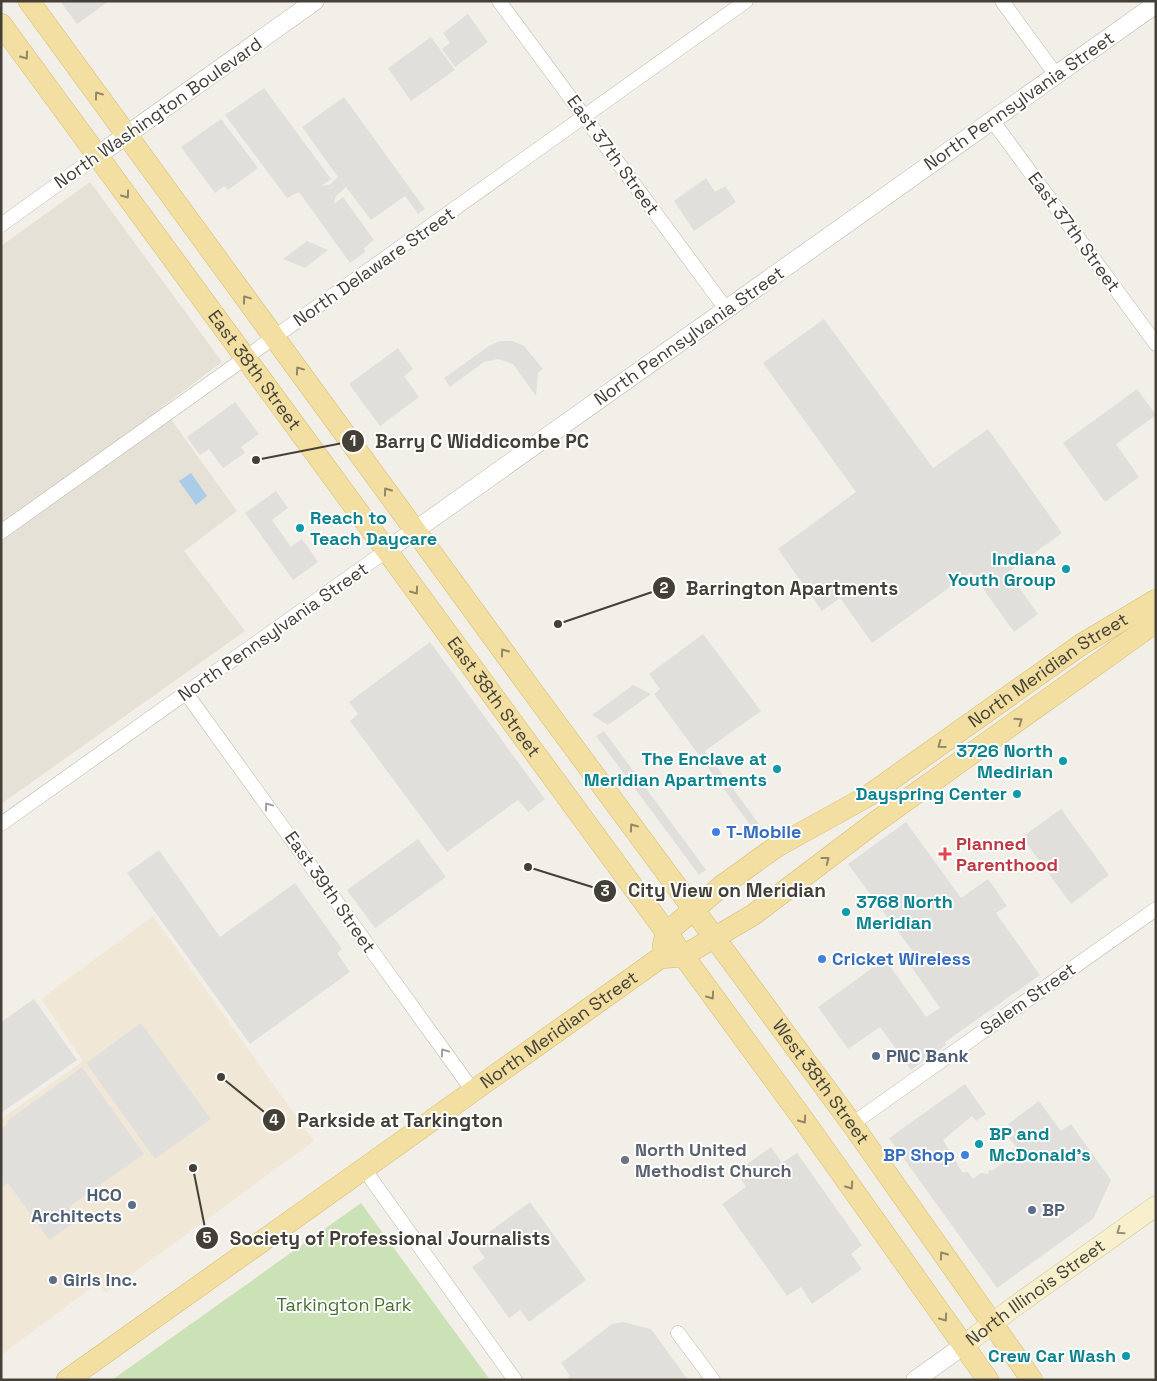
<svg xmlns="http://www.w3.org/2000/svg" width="1157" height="1381" viewBox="0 0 1157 1381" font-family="'Space Grotesk',sans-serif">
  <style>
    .residential { fill: #e5e1d7 }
    .commercial { fill: #f1e7d6 }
    .green { fill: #cbe1b6 }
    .parking { fill: #e1dfdc }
    .water { fill: #abcce7 }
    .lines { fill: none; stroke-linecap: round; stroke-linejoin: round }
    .minor-casing { stroke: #bcb7ac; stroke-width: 15 }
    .tertiary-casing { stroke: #bcb7ac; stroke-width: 19 }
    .secondary-casing { stroke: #ccc39d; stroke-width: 21 }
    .primary-casing { stroke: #d5bd73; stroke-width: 22 }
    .minor { stroke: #fff; stroke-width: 14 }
    .tertiary { stroke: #fff; stroke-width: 18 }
    .secondary { stroke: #f8f0cc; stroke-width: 20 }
    .primary { stroke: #f2dfa1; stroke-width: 21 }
    .oneway { stroke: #928867 }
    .oneway2 { stroke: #a2a09c }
    .oneway3 { stroke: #958f7b }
    .culture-dot { fill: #0f9aa8; stroke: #fff; stroke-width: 2 }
    .shop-dot { fill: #3f7fe0; stroke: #fff; stroke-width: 2 }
    .health-dot { fill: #e0444e; stroke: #fff; stroke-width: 2 }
    .service-dot { fill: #5c6f8a; stroke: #fff; stroke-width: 2 }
    .worship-dot { fill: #6b7280; stroke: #fff; stroke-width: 2 }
    .labels { text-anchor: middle; stroke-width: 4; stroke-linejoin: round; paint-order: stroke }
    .street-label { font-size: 18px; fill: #444038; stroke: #fff }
    .culture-label { font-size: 18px; font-weight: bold; fill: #0d838f; stroke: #fff; text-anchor: end }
    .shop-label { font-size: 18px; font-weight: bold; fill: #366cbe; stroke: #fff; text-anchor: start }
    .health-label { font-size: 18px; font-weight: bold; fill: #be3a42; stroke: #fff; text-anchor: start }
    .service-label { font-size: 18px; font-weight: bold; fill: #4e5e75; stroke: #fff; text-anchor: start }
    .worship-label { font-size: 18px; font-weight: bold; fill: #5b616d; stroke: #fff; text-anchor: start }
    .park-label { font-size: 18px; fill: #466f32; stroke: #fff }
    .leader { fill: none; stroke: #444038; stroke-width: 2 }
    .callout-dot { fill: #444038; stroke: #fff; stroke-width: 2 }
    .mark-label { font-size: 15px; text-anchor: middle; font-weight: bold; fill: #fff }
    .callout-label { font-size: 19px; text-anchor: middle; font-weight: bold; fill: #444038; stroke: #fff; stroke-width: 4; stroke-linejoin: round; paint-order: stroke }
  </style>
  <rect width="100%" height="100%" fill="#f2efe8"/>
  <path class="residential" d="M90,182L222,362L162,407L237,511L184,551L245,631L1,804V246Z"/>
  <path class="commercial" d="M153,916L314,1141L106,1293L98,1283L1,1355V1119L83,1061L41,999Z"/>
  <path class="green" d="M361,1203L490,1380H112Z"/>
  <path class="parking" d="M60,1H109L77,24Z
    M468,14L488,42L455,67L442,49L450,43L443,33Z
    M431,37L455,70L411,101L388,68Z
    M264,88L331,179L321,186L329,185L338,177L302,127L344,97L425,209L418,214L405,196L371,220L346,187L336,196L334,204L343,197L374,240L364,248L365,252L350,263L299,192L287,198L225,115Z
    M221,119L258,168L228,190L224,186L215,193L181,147Z
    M706,178L715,192L725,186L736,202L694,231L674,201Z
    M307,241L328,250L305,268L283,259Z
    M824,319L933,468L988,429L1062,533L1008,572L1038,614L1014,632L971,572L872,643L840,598L822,611L778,549L856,492L763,363Z
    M499,341H512L524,346L543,369L538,373L536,396L513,364L498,359L484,362L450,387L444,378L489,346Z
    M398,348L413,369L404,376L419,397L380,426L349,384Z
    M1137,389L1156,415L1116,444L1139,477L1105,502L1063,443Z
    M235,402L259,434L241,447L245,453L223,468L209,449L200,455L187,437Z
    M276,491L288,508L272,520L291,547L302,539L318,562L293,580L245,513Z
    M703,634L761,711L705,751L765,832L759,837L654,694L660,689L649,674Z
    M430,642L545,799L528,812L518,800L447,852L350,721L358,714L349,702Z
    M633,685L651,694L608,725L592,715Z
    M604,731L706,870L699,875L596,736Z
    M1061,809L1109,875L1071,904L1022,837Z
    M906,822L961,898L988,879L1007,906L996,913L1040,975L945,1042L946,1045L911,1070L880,1027L848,1049L818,1007L885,959L926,1017L940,1008L908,962L914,953L848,864Z
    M418,839L446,877L375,928L347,890Z
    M159,850L220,937L295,883L342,949L337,953L350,972L250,1044L127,873Z
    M34,999L77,1060L1,1113V1022Z
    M141,1023L211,1119L155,1159L86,1063Z
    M82,1067L144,1154L69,1207L78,1220L49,1240L8,1183L1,1188V1129L8,1124L7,1121Z
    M965,1084L986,1114L976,1121L972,1116L943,1140L962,1172H968L973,1179L981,1173L988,1174L989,1169L992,1171L1010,1158L1008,1153L1016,1147L1009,1138L1015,1134L1008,1124L1039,1101L1061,1131L1071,1124L1111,1180L1093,1219L997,1288L889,1138Z
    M771,1147L782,1163L797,1153L862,1245L851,1254L862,1269L812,1304L801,1287L787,1296L722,1204L746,1187L736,1172Z
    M530,1202L586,1280L529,1322L520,1310L509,1318L472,1267L485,1258L474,1243Z
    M623,1322L651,1329L688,1380H566L570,1376L561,1363L612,1324Z"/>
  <path class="water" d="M191,473L207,496L196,505L179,481Z"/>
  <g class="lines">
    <g class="minor-casing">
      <path id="minor" d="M499,1L726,309
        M1002,1L1056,75
        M992,120L1156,344
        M1,225L97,156
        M1,532L746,1
        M186,693L473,1091
        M1,824L386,551
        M852,1124L1156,909
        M364,1169L515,1380
        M678,1333L713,1380"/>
    </g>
    <g class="tertiary-casing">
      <path id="tertiary" d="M97,156L315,1
        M386,551L1156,4
        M915,1380L963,1346"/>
    </g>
    <g class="secondary-casing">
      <g id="secondary">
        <path id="s1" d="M963,1346L1011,1309L1156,1206"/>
      </g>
    </g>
    <g class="primary-casing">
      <g id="primary">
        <path id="s2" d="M29,1L533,692L852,1124L1032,1380"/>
        <path id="s3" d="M1,24L800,1115L988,1380"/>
        <path id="s4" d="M663,946L666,933L723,885L776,847L868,796L1082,644L1156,600"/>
        <path id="s5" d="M67,1380L660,958L683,956L753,915L873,824L1156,622"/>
      </g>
    </g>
    <use href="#minor" class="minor"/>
    <use href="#tertiary" class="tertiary"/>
    <use href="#secondary" class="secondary"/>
    <use href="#primary" class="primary"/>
  </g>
  <defs><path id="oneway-chevron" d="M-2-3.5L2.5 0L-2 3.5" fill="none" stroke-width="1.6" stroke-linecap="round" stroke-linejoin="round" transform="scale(1.25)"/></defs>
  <g class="oneway">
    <use href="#oneway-chevron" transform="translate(25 56) rotate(54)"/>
    <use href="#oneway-chevron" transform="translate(98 95) rotate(-126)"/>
    <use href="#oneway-chevron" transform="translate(126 195) rotate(54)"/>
    <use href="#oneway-chevron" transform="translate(246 299) rotate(-127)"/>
    <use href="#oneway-chevron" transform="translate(299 370) rotate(-126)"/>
    <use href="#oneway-chevron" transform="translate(387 491) rotate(-126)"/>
    <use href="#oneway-chevron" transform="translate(415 591) rotate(54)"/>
    <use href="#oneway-chevron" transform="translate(504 652) rotate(-126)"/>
    <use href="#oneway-chevron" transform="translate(1019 721) rotate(-35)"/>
    <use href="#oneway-chevron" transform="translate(941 745) rotate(144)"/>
    <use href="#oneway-chevron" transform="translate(633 827) rotate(-126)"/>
    <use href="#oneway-chevron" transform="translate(826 860) rotate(-37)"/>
    <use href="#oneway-chevron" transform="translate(711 996) rotate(54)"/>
    <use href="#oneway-chevron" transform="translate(803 1120) rotate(55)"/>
    <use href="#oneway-chevron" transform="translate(850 1186) rotate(55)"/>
    <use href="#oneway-chevron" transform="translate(943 1255) rotate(-126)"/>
    <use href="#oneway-chevron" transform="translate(944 1318) rotate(55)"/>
  </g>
  <g class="oneway2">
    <use href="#oneway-chevron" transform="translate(268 806) rotate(-126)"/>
    <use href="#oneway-chevron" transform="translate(444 1052) rotate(-126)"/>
  </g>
  <use class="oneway3" href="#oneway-chevron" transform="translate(1120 1231) rotate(145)"/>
  <g class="culture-dot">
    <circle cx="300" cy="528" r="5"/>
    <circle cx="1066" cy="569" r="5"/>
    <circle cx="1063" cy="761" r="5"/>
    <circle cx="777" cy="769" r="5"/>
    <circle cx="1017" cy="794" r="5"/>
    <circle cx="846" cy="912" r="5"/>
    <circle cx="979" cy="1144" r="5"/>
    <circle cx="1126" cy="1356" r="5"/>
  </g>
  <g class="shop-dot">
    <circle cx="716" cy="832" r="5"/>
    <circle cx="822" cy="959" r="5"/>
    <circle cx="965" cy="1155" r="5"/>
  </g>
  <path class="health-dot" d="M942.5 846.5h5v5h5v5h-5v5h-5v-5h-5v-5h5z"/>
  <g class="service-dot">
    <circle cx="876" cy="1056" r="5"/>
    <circle cx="132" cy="1205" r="5"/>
    <circle cx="1032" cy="1210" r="5"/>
    <circle cx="53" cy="1280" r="5"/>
  </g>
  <circle class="worship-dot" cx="625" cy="1160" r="5"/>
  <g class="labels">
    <g class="street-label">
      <text transform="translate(1019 101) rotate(-35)" y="6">North Pennsylvania Street</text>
      <text transform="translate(158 113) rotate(-35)" y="6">North Washington Boulevard</text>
      <text transform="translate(613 155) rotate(54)" y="6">East 37th Street</text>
      <text transform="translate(1074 232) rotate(54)" y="6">East 37th Street</text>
      <text transform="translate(374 267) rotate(-35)" y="6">North Delaware Street</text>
      <text transform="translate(689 336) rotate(-35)" y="6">North Pennsylvania Street</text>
      <text dy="6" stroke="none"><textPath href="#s3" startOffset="429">East 38th Street</textPath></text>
      <text transform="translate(273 632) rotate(-35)" y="6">North Pennsylvania Street</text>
      <text dy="6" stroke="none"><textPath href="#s4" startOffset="478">North Meridian Street</textPath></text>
      <text dy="6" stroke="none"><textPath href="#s3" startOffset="834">East 38th Street</textPath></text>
      <text transform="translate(330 892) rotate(55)" y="6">East 39th Street</text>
      <text transform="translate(1028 999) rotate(-35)" y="6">Salem Street</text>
      <text dy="6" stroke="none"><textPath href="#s5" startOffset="604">North Meridian Street</textPath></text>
      <text dy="6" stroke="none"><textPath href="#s2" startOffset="1340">West 38th Street</textPath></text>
      <text dy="6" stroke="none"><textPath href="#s1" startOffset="90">North Illinois Street</textPath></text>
    </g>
    <g class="culture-label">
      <text x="310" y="524" text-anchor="start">Reach to<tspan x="310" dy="21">Teach Daycare</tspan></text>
      <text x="1056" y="565">Indiana<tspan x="1056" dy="21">Youth Group</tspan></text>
      <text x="1053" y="757">3726 North<tspan x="1053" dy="21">Medirian</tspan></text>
      <text x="767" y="765">The Enclave at<tspan x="767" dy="21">Meridian Apartments</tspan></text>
      <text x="1007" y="800">Dayspring Center</text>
      <text x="856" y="908" text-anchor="start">3768 North<tspan x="856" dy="21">Meridian</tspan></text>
      <text x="989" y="1140" text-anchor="start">BP and<tspan x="989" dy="21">McDonald's</tspan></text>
      <text x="1116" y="1362">Crew Car Wash</text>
    </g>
    <g class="shop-label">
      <text x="726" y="838">T-Mobile</text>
      <text x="832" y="965">Cricket Wireless</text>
      <text x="955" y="1161" text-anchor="end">BP Shop</text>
    </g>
    <g class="health-label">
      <text x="956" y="850">Planned<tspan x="956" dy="21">Parenthood</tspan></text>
    </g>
    <g class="service-label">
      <text x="886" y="1062">PNC Bank</text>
      <text x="122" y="1201" text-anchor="end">HCO<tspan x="122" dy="21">Architects</tspan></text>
      <text x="1042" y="1216">BP</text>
      <text x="63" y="1286">Girls Inc.</text>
    </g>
    <g class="worship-label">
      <text x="635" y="1156">North United<tspan x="635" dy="21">Methodist Church</tspan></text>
    </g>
    <g class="park-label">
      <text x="344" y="1311">Tarkington Park</text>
    </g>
  </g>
  <path class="leader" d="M256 460L353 441M558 624L664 588M528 867L605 891M221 1077L274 1120M193 1168L207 1238"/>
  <g class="callout-dot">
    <circle cx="256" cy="460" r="5"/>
    <circle cx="558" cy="624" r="5"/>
    <circle cx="528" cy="867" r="5"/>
    <circle cx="221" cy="1077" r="5"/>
    <circle cx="193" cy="1168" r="5"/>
    <circle cx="353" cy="441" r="12"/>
    <circle cx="664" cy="588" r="12"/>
    <circle cx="605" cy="891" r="12"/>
    <circle cx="274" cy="1120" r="12"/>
    <circle cx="207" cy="1238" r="12"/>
  </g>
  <g class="mark-label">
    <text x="353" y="446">1</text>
    <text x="664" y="593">2</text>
    <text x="605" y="896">3</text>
    <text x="274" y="1125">4</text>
    <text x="207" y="1243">5</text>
  </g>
  <g class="callout-label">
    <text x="482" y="448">Barry C Widdicombe PC</text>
    <text x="792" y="595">Barrington Apartments</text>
    <text x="727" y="897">City View on Meridian</text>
    <text x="400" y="1127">Parkside at Tarkington</text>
    <text x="390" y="1245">Society of Professional Journalists</text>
  </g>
  <rect width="1157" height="1381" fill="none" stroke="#444038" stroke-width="5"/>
</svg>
